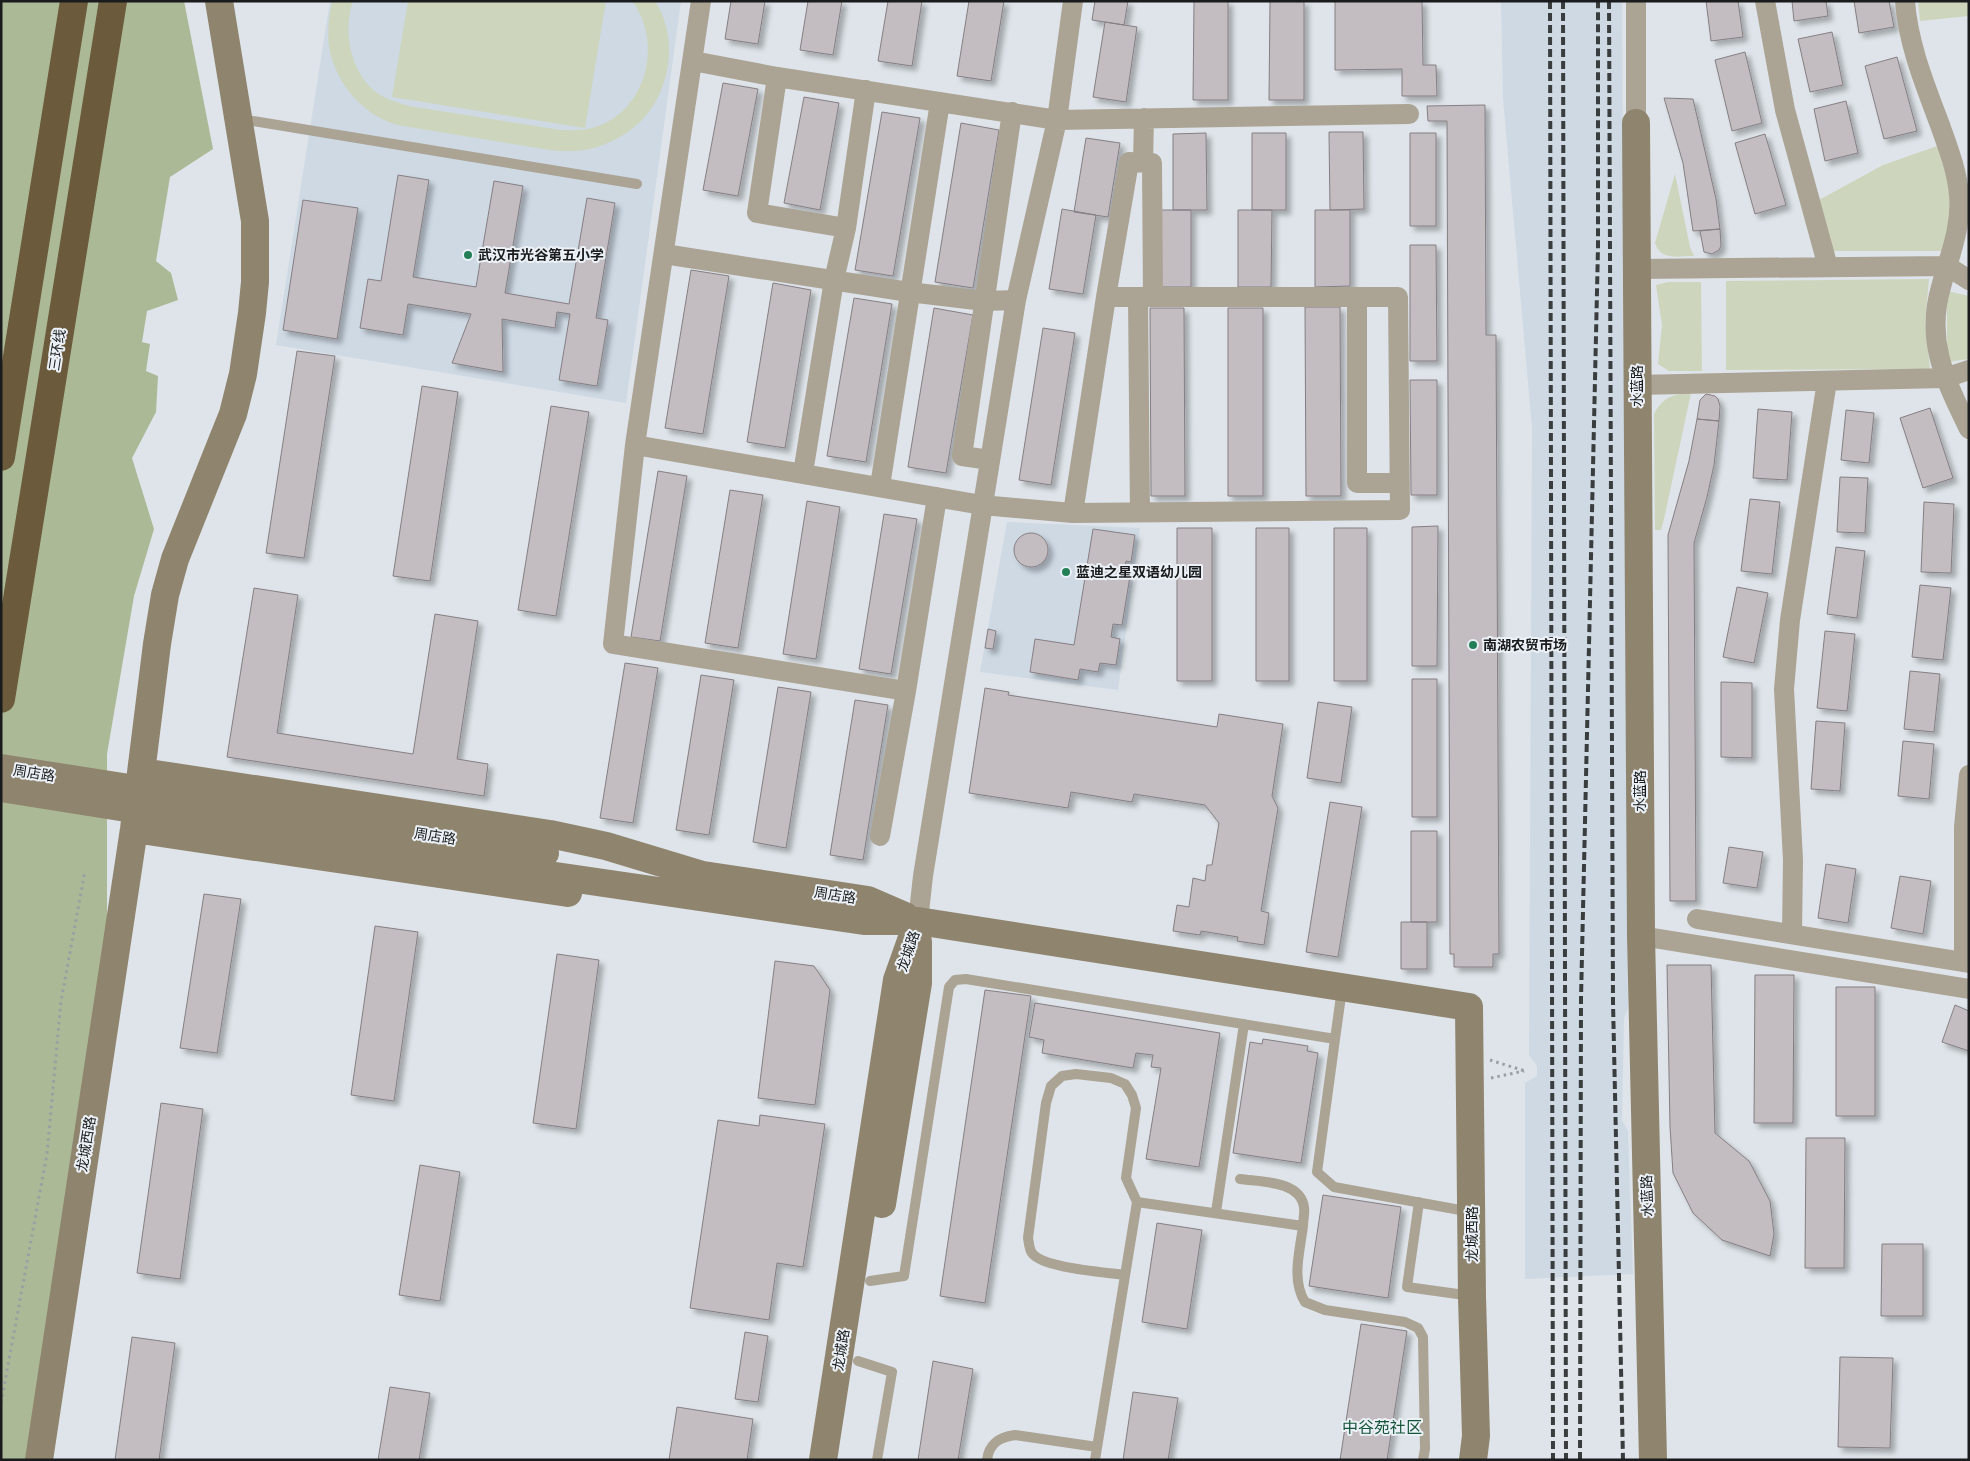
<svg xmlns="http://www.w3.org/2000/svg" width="1970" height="1461" viewBox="0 0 1970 1461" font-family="'Fira Sans Condensed','Noto Sans SC',sans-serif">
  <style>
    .built { fill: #ced9e4 }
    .green { fill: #cdd6bd }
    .forest { fill: #acb996 }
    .building { fill: #c3bdc1; stroke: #857f83; filter: url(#shadow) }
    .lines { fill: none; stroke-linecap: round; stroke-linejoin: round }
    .path { stroke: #9a9fa2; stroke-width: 3; stroke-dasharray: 2.5 4; stroke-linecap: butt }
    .lane { stroke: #aba394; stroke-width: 10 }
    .street { stroke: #aba394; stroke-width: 20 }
    .secondary { stroke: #8f846e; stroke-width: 28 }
    .highway { stroke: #6b5a3b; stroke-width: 28 }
    .rail { stroke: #3a3d3e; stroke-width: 4; stroke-dasharray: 8 4; stroke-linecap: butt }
    .secondary-bridge { stroke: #8f846e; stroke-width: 28 }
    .poi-dot { fill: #227f56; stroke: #ebf1f6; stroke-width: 2 }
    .labels { text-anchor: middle; stroke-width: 4; stroke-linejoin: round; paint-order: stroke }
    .poi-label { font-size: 14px; font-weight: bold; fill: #191b1c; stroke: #ebf1f6; text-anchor: start }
    .street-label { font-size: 14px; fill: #191b1c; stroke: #ebf1f6 }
    .quarter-label { font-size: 16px; fill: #155438; stroke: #ebf1f6 }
  </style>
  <defs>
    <filter id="shadow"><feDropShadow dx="4.5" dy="4.5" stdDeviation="2.5" flood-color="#0004"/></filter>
  </defs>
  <rect width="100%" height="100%" fill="#dee4e9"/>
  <path class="built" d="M330,1H681L626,403L276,345Z
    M1501,1H1622L1628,1008L1624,1018L1622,1120L1628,1131L1633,1274L1525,1279V1083L1537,1076V1066L1529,1055L1532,428L1503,98Z
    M1007,522L1140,528L1118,690L980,672Z"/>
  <path class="green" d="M332,1H353C342,32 351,76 380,95C389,100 399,103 409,106L561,130C571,130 582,131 592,128C646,114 664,43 632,1H655C677,35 672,82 648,113C635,130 614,142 594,148C581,152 569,151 556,151L397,125C362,114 336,84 329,47C327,32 329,16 332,1Z
    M408,1H606L585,128L392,97Z
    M1918,1H1969V16L1920,21Z
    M1940,145L1949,170L1950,223L1943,251H1833L1819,200L1883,165Z
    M1675,174L1690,247L1694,256C1678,256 1661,261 1655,243Z
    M1929,279L1925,323L1930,369L1726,370V281Z
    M1668,282H1701L1702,371H1669L1658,364L1662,325L1656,285Z
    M1947,291L1969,296V359L1947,362Z
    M1691,393L1664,519L1661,530H1655L1654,414C1663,397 1673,394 1691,393Z"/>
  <path class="forest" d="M1,1H184L213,149L170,177L156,261L171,273L178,300L147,311L142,342L150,344L146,371L158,376L156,412L132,458L154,529L134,596L107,754V935L28,1460H1Z"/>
  <path class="building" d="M731,1H765L758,44L725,39Z
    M808,1H842L833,55L800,50Z
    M888,1H922L912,66L878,61Z
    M969,1H1004L991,81L957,76Z
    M1095,1H1128L1124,25L1092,20Z
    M1194,1H1228V100H1193Z
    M1270,1H1304V100H1269Z
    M1335,1H1422L1423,65H1436L1437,96H1402V69L1335,70Z
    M1706,1H1738L1743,37L1711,41Z
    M1792,1H1826L1828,16L1794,21Z
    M1854,1H1889L1894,27L1859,33Z
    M1105,22L1137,27L1126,102L1093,97Z
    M1832,32L1843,85L1810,92L1798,39Z
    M1745,52L1762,123L1732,131L1715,60Z
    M1897,57L1917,131L1884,139L1865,66Z
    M723,83L758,89L738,196L703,190Z
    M804,97L839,103L820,210L784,203Z
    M1664,98L1693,99L1716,199L1720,229L1693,231L1683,163Z
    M1846,101L1858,153L1825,161L1814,109Z
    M1485,105L1486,335H1496L1499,954H1493V967H1454V954H1450L1447,121H1428L1427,106Z
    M882,112L920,118L893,276L855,270Z
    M961,123L999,130L973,288L935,282Z
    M1329,132H1363L1364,209L1330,210Z
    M1206,133L1207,210H1173V134Z
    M1252,133H1286V210H1252Z
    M1410,133H1436V226H1410Z
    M1765,134L1786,205L1755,214L1735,143Z
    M1086,138L1120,143L1108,217L1074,212Z
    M398,175L429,180L413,277L476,287L494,181L523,186L505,293L569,304L587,198L615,203L596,318L608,320L597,386L559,380L570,314L557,312L555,328L502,319L503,372L452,363L471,314L408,304L403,335L360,328L368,279L381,281Z
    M303,200L358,208L337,339L283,330Z
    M1062,209L1096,215L1083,294L1049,289Z
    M1158,210H1191V287H1158Z
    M1238,210H1272L1271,287H1238Z
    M1315,210H1350V286L1315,287Z
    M1720,229L1721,246L1719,250L1712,254L1704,252L1700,231Z
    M1410,245H1436L1437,361H1410Z
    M691,270L729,276L703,434L665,428Z
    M773,283L811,290L785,448L747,442Z
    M854,298L892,304L866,462L827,456Z
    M1305,307H1340L1341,496H1306Z
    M934,308L973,315L946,473L908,467Z
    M1150,308H1184L1185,496H1151Z
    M1228,308H1263V496H1228Z
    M1043,328L1075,333L1051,485L1019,480Z
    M297,351L335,356L304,558L266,553Z
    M1410,380H1437V495H1411Z
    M422,386L458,392L430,581L393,576Z
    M1706,394L1715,396L1718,399L1720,406L1719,421L1697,419L1700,400Z
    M551,406L589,412L556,616L518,610Z
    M1930,408L1953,478L1923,488L1900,418Z
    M1758,409L1792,412L1787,480L1753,478Z
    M1846,410L1874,413L1869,463L1841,460Z
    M1697,419L1719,421L1714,465L1707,497L1694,543L1696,901H1670L1668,535L1689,461Z
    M658,471L687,476L660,641L631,637Z
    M1840,477L1868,478L1865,533L1837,532Z
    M730,490L763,495L738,648L705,643Z
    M1750,499L1780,502L1772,574L1741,571Z
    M807,501L840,507L816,659L783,654Z
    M1924,502L1954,504L1951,573L1921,572Z
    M884,514L917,519L891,674L859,669Z
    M1438,526L1437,666H1412V527Z
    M1177,528H1212V681H1177Z
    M1256,528H1289V681H1256Z
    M1334,528H1367V681H1334Z
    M1093,529L1135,535L1131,562L1126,561L1123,575L1130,576L1122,625L1113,624L1111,637L1120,639L1116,665L1100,663L1098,672L1080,669L1078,680L1030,672L1035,639L1074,645Z
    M1014 550a17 17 0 1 1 34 0a17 17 0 1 1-34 0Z
    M1836,547L1865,551L1857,618L1827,614Z
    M1920,585L1951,588L1943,660L1912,657Z
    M1737,587L1768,593L1754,663L1723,657Z
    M254,588L298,595L277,733L413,754L435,614L478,621L457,759L488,764L484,796L227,757Z
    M988,629L996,631L993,649L985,648Z
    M1825,631L1855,634L1847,711L1817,708Z
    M625,663L658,668L633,823L600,818Z
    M1910,671L1940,674L1934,732L1904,729Z
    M701,675L734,680L709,835L676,830Z
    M1412,679H1437V817H1412Z
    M1721,682L1752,683V758L1721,757Z
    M778,687L811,692L786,848L753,842Z
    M985,688L1009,692L1008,695L1217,727L1219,714L1283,724L1272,796L1278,808L1261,911L1269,913L1264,945L1237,941L1238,937L1201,931L1200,935L1173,931L1177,905L1189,907L1193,878L1205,881L1207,865H1212L1219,823L1205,805L1134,794L1132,802L1071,792L1068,808L969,793Z
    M855,700L888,705L863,860L830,855Z
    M1318,702L1352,707L1341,783L1307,778Z
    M1816,721L1845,723L1840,791L1811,789Z
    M1903,741L1934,744L1929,799L1898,796Z
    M1330,802L1362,807L1338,957L1306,952Z
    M1411,831H1437V922H1411Z
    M1729,847L1763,852L1757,888L1723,883Z
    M1826,864L1856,869L1848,923L1818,918Z
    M1900,876L1931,881L1923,934L1891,928Z
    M204,894L241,899L217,1053L180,1048Z
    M1401,922H1427V969H1401Z
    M375,926L418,932L394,1101L351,1095Z
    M557,954L599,960L576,1129L533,1123Z
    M775,961L814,966L830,990L815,1105L758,1098Z
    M1667,965H1711L1715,1133L1749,1161L1770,1201L1774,1234L1770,1256L1722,1240L1693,1213L1673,1173L1670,1127Z
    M1755,975H1794L1793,1123H1754Z
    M1836,987H1875V1116H1836Z
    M985,990L1031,996L985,1303L940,1296Z
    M1035,1003L1220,1033L1199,1167L1146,1159L1161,1068L1151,1067L1153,1055L1136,1053L1133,1068L1042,1053L1044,1040L1029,1037Z
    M1955,1005L1969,1011V1051L1942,1042Z
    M1263,1039L1308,1046L1307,1051L1318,1053L1301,1163L1233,1153L1250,1042L1262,1044Z
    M161,1103L203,1109L180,1279L137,1273Z
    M760,1115L825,1124L803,1267L777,1263L769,1320L690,1308L718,1120L759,1126Z
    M1806,1138H1845L1844,1268H1805Z
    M420,1165L460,1172L440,1301L399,1295Z
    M1323,1195L1401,1207L1388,1298L1309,1286Z
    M1157,1223L1202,1230L1187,1329L1142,1322Z
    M1882,1244H1923V1316H1881Z
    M1361,1324L1407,1331L1387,1460H1340Z
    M745,1332L768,1336L758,1402L735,1399Z
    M132,1337L175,1343L159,1460H115Z
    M1840,1357L1893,1358L1890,1448L1838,1447Z
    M933,1361L973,1369L958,1460H918Z
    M390,1387L430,1393L419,1460H378Z
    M1133,1392L1178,1398L1168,1460H1123Z
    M677,1407L753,1419L747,1460H669Z"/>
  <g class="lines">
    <path class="path" d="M1490,1060L1525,1071
      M1491,1078L1524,1071
      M1,1403L47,1154L61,1001L85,871"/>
    <path class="lane" d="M241,119L637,184
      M1335,1039L1317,1172L1334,1187L1471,1212
      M1240,1179C1259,1182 1300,1180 1304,1207C1305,1213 1303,1220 1303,1226
      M1419,1202L1407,1287L1472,1296
      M1216,1212L1244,1024
      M1125,1275C1105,1272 1042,1268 1032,1253C1029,1249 1029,1242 1028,1238L1046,1103L1051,1086L1062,1076L1076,1074L1111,1078L1125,1084L1132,1095L1136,1108L1126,1178L1137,1202
      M870,1281L904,1276L949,987L955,980L966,979L1335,1039L1342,989
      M858,1361L892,1372L877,1460
      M987,1460C989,1443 1000,1437 1015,1435L1097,1447
      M1095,1460L1137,1202L1303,1226C1300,1251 1291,1280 1305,1302L1325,1310L1405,1322L1418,1328L1423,1337L1425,1449L1423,1460"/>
    <path class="street" d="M701,1L635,445L613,644L906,691
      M1636,1V123
      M1765,1L1785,110L1828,267
      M1905,1C1908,44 1925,85 1940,125C1948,148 1957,170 1959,195C1962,227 1949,257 1941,287C1925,342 1946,381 1969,429
      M693,61L777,77L1057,120L1409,114
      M777,77L757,213L846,228
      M1143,163L1144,118
      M664,254L909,292L984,301L1016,300
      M1637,269L1947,266L1969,280
      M1106,297L1129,162L1152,163L1153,297
      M1138,297L1140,512
      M1357,297V483H1400
      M1637,385L1945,378L1969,370
      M635,445L982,505L1073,513L1400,510L1398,297H1106L1073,513
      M990,460L962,456L1012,112
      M803,473L834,280L846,228L866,90
      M880,486L940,102
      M880,836L906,691L937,497
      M1697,919L1969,963
      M918,921L923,876L1016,300L1057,120L1073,1
      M1792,934L1793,860L1784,689L1790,620L1827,381
      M1641,936L1969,989
      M1964,962V827L1969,775"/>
    <path class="secondary" d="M1636,123L1641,936L1653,1460
      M142,772L550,834L606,846L702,875
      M134,829L568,893
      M683,872L868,900L905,916
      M542,874L864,921H918L1469,1007L1472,1297L1476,1436L1473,1460
      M882,1204L918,983V942
      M39,1460L134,829L157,644L165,595L175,559L233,414L243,374L252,313L255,282V221L219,1
      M823,1460L897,980L918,921"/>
    <path class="highway" d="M1,457L74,1
      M1,699L113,1"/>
    <path class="rail" d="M1550,1L1553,1460
      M1563,1L1566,1460
      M1609,1L1613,1002L1623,1460
      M1580,1460L1581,999L1598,247V1"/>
    <path class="secondary-bridge" d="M1,768L545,853
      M1,788L542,874"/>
  </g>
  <g class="poi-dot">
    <circle cx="468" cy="255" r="5"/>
    <circle cx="1066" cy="572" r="5"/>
    <circle cx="1473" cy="645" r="5"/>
  </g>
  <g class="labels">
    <g class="poi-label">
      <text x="478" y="260">武汉市光谷第五小学</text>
      <text x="1076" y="577">蓝迪之星双语幼儿园</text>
      <text x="1483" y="650">南湖农贸市场</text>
    </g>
    <g class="street-label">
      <text transform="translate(57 350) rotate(-81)" y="5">三环线</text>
      <text transform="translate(1637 386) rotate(-90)" y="5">水蓝路</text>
      <text transform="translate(34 773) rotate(9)" y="5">周店路</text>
      <text transform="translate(1640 791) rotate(-90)" y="5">水蓝路</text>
      <text transform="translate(435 836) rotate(9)" y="5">周店路</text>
      <text transform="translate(835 895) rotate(9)" y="5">周店路</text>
      <text transform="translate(908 951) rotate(-71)" y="5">龙城路</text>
      <text transform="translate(86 1144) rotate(-81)" y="5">龙城西路</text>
      <text transform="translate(1647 1196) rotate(-92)" y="5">水蓝路</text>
      <text transform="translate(1472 1234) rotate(-90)" y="5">龙城西路</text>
      <text transform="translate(841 1350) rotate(-81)" y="5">龙城路</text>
    </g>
    <g class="quarter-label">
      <text x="1382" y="1433">中谷苑社区</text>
    </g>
  </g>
  <rect width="1970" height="1461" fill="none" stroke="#191b1c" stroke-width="5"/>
</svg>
